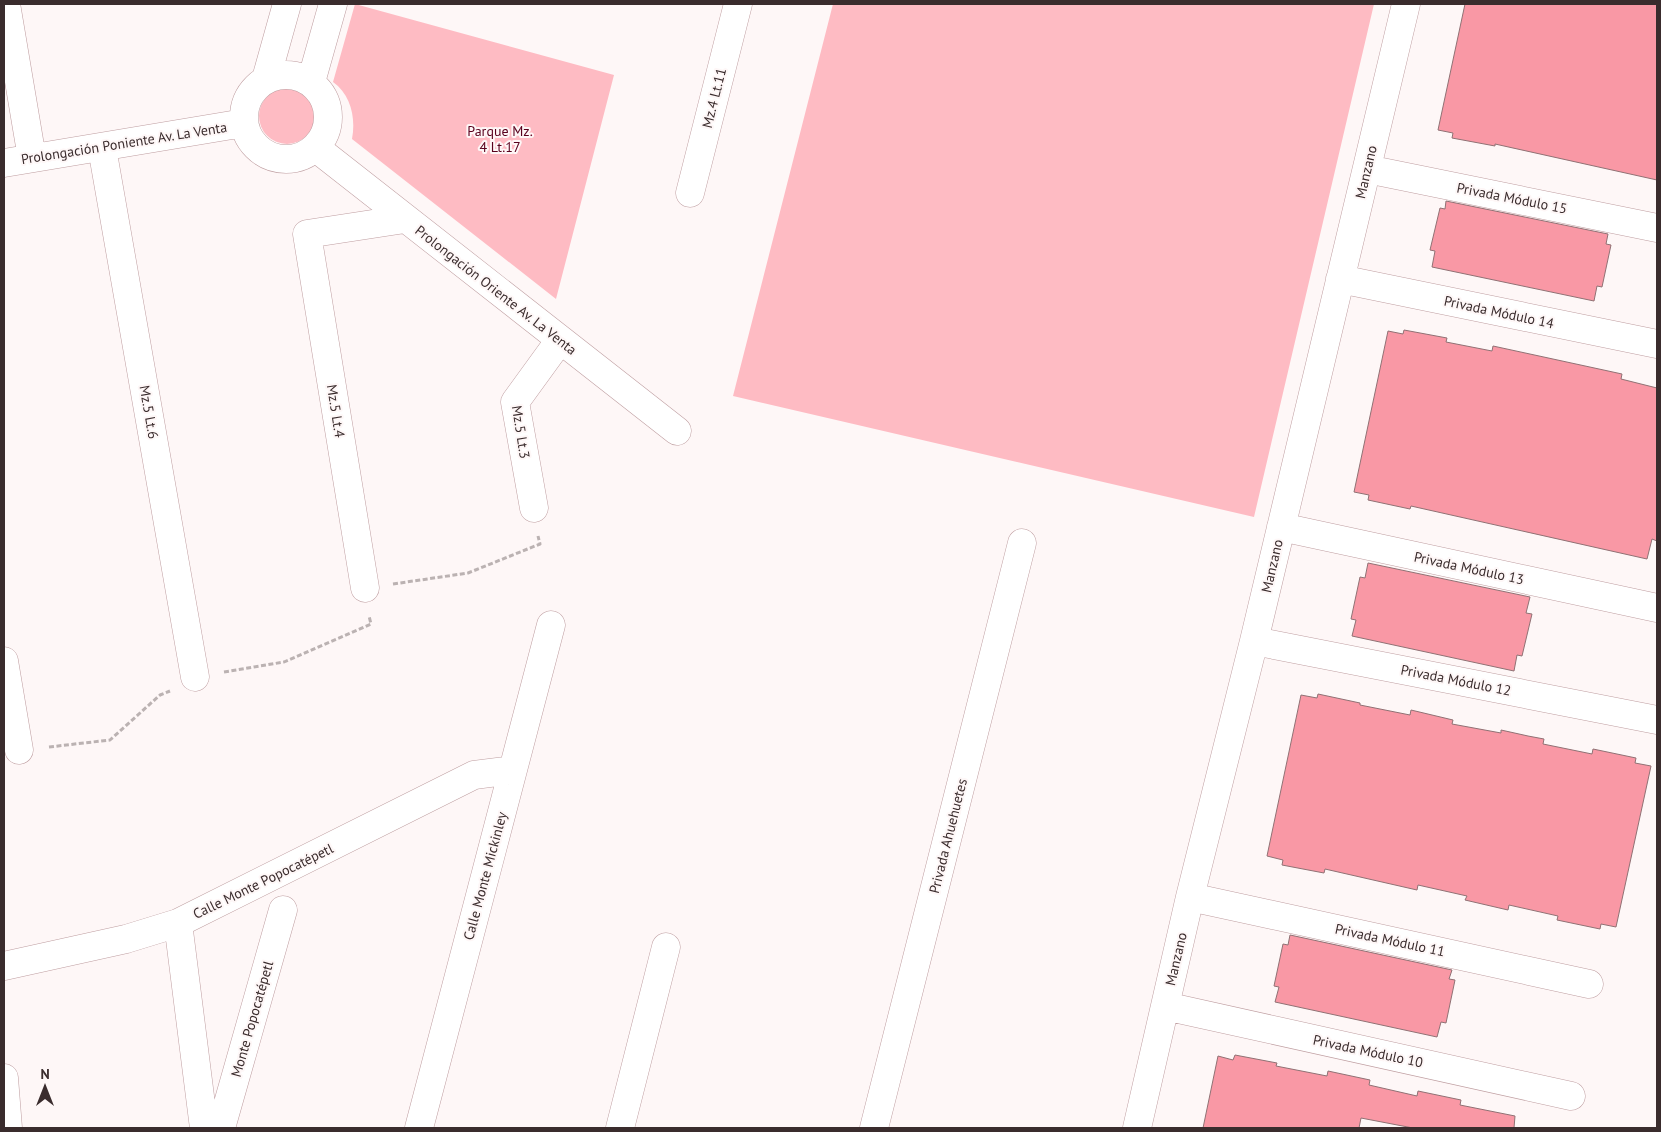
<svg xmlns="http://www.w3.org/2000/svg" width="1661" height="1132" viewBox="0 0 1661 1132" font-family="'PT Sans',sans-serif">
  <style>
    .green { fill: #febbc3 }
    .building { fill: #f998a5; stroke: #907174 }
    .lines { fill: none; stroke-linecap: round; stroke-linejoin: round }
    .minor-casing { stroke: #bf9ea1; stroke-width: 29 }
    .path { stroke: #bbb2b2; stroke-width: 3; stroke-dasharray: 5 2.5; stroke-linecap: butt }
    .minor { stroke: #fff; stroke-width: 28 }
    .labels { text-anchor: middle; stroke-width: 4; stroke-linejoin: round; paint-order: stroke }
    .street-label { font-size: 14px; fill: #3a2c2d; stroke: #fef7f7 }
    .park-label { font-size: 14px; fill: #59011d; stroke: #fef7f7 }
  </style>
  <rect width="100%" height="100%" fill="#fef7f7"/>
  <path class="green" d="M355,4L614,75L556,299L352,139C356,118 351,95 333,82Z
    M833,4H1374L1254,517L733,396Z
    M259 116a28 28 0 1 1 56 0a28 28 0 1 1-56 0Z"/>
  <path class="building" d="M1465,4H1657V180L1495,144V146L1452,138L1453,133L1438,130Z
    M1446,201L1608,234L1606,244L1611,245L1602,287L1597,286L1594,301L1432,267L1435,251L1430,250L1440,208L1445,209Z
    M1404,330L1447,338L1446,342L1492,351L1493,346L1622,374L1621,379L1657,388V541L1652,539L1647,559L1411,506L1410,509L1368,500L1369,495L1354,492L1388,331L1403,334Z
    M1368,563L1530,597L1526,613L1532,614L1522,656L1517,655L1514,671L1352,636L1356,620L1351,619L1360,577L1365,578Z
    M1318,694L1360,703V705L1410,715L1411,710L1453,720L1452,724L1501,733V730L1528,736L1544,739L1543,744L1592,754L1593,749L1636,758L1635,763L1651,766L1616,927L1601,924L1600,929L1557,920L1558,916L1509,905L1508,910L1465,900L1467,896L1418,885L1417,890L1325,869L1324,873L1282,865L1283,860L1267,856L1301,695L1317,698Z
    M1290,935L1452,970L1449,979L1455,980L1446,1023L1441,1022L1437,1037L1275,1002L1279,987L1274,986L1283,944L1288,945Z
    M1235,1055L1277,1063L1276,1066L1327,1076L1328,1071L1370,1080L1369,1085L1417,1096L1418,1091L1461,1100L1460,1105L1515,1116L1514,1128H1413L1361,1118L1359,1128H1203L1218,1056L1233,1060Z"/>
  <g class="lines">
    <g class="minor-casing">
      <path id="minor" d="M6,4L32,158
        M244 117a42 42 0 1 1 84 0a42 42 0 1 1-84 0Z
        M266,79L287,4
        M311,82L333,4
        M102,148L195,677
        M316,148L677,431
        M4,163L244,123
        M1367,169L1657,228
        M690,193L738,4
        M1340,279L1657,344
        M534,508L515,402L560,340
        M1281,527L1657,608
        M365,588L307,234L405,219
        M1254,641L1657,720
        M4,661L19,750
        M1190,897L1589,984
        M178,923L204,1128
        M4,966L126,939L178,923L474,775L513,770
        M1165,1006L1571,1096
        M4,1078L8,1128
        M221,1128L283,910
        M419,1128L551,625
        M620,1128L666,947
        M874,1128L1022,543
        M1137,1128L1190,897L1254,641L1406,4"/>
    </g>
    <path class="path" d="M393,584L468,573L540,544L538,536
      M224,672L284,662L371,624L369,616
      M49,747L110,740L160,695L170,691"/>
    <use href="#minor" class="minor"/>
  </g>
  <g class="labels">
    <g class="street-label">
      <text transform="translate(714 98) rotate(-76)" y="5">Mz.4 Lt.11</text>
      <text transform="translate(124 143) rotate(-9)" y="5">Prolongación Poniente Av. La Venta</text>
      <text transform="translate(1366 172) rotate(-77)" y="5">Manzano</text>
      <text transform="translate(1512 198) rotate(11)" y="5">Privada Módulo 15</text>
      <text transform="translate(496 290) rotate(38)" y="5">Prolongación Oriente Av. La Venta</text>
      <text transform="translate(1499 312) rotate(12)" y="5">Privada Módulo 14</text>
      <text transform="translate(336 411) rotate(81)" y="5">Mz.5 Lt.4</text>
      <text transform="translate(149 412) rotate(80)" y="5">Mz.5 Lt.6</text>
      <text transform="translate(521 432) rotate(81)" y="5">Mz.5 Lt.3</text>
      <text transform="translate(1272 566) rotate(-77)" y="5">Manzano</text>
      <text transform="translate(1469 568) rotate(12)" y="5">Privada Módulo 13</text>
      <text transform="translate(1456 680) rotate(11)" y="5">Privada Módulo 12</text>
      <text transform="translate(948 836) rotate(-76)" y="5">Privada Ahuehuetes</text>
      <text transform="translate(485 876) rotate(-75)" y="5">Calle Monte Mickinley</text>
      <text transform="translate(263 881) rotate(-26)" y="5">Calle Monte Popocatépetl</text>
      <text transform="translate(1390 940) rotate(12)" y="5">Privada Módulo 11</text>
      <text transform="translate(1176 959) rotate(-77)" y="5">Manzano</text>
      <text transform="translate(252 1019) rotate(-74)" y="5">Monte Popocatépetl</text>
      <text transform="translate(1368 1051) rotate(12)" y="5">Privada Módulo 10</text>
    </g>
    <g class="park-label">
      <text x="500" y="136">Parque Mz.<tspan x="500" dy="16">4 Lt.17</tspan></text>
    </g>
  </g>
  <rect width="1661" height="1132" fill="none" stroke="#3a2c2d" stroke-width="10"/>
  <g transform="translate(45 1087)" stroke="#fef7f7" stroke-width="4" paint-order="stroke">
  <path d="M0-4L9 19L0 12L-9 19Z" fill="#3a2c2d"/>
  <text y="-8" font-size="14" font-weight="bold" text-anchor="middle" fill="#3a2c2d">N</text>
  </g>
</svg>
